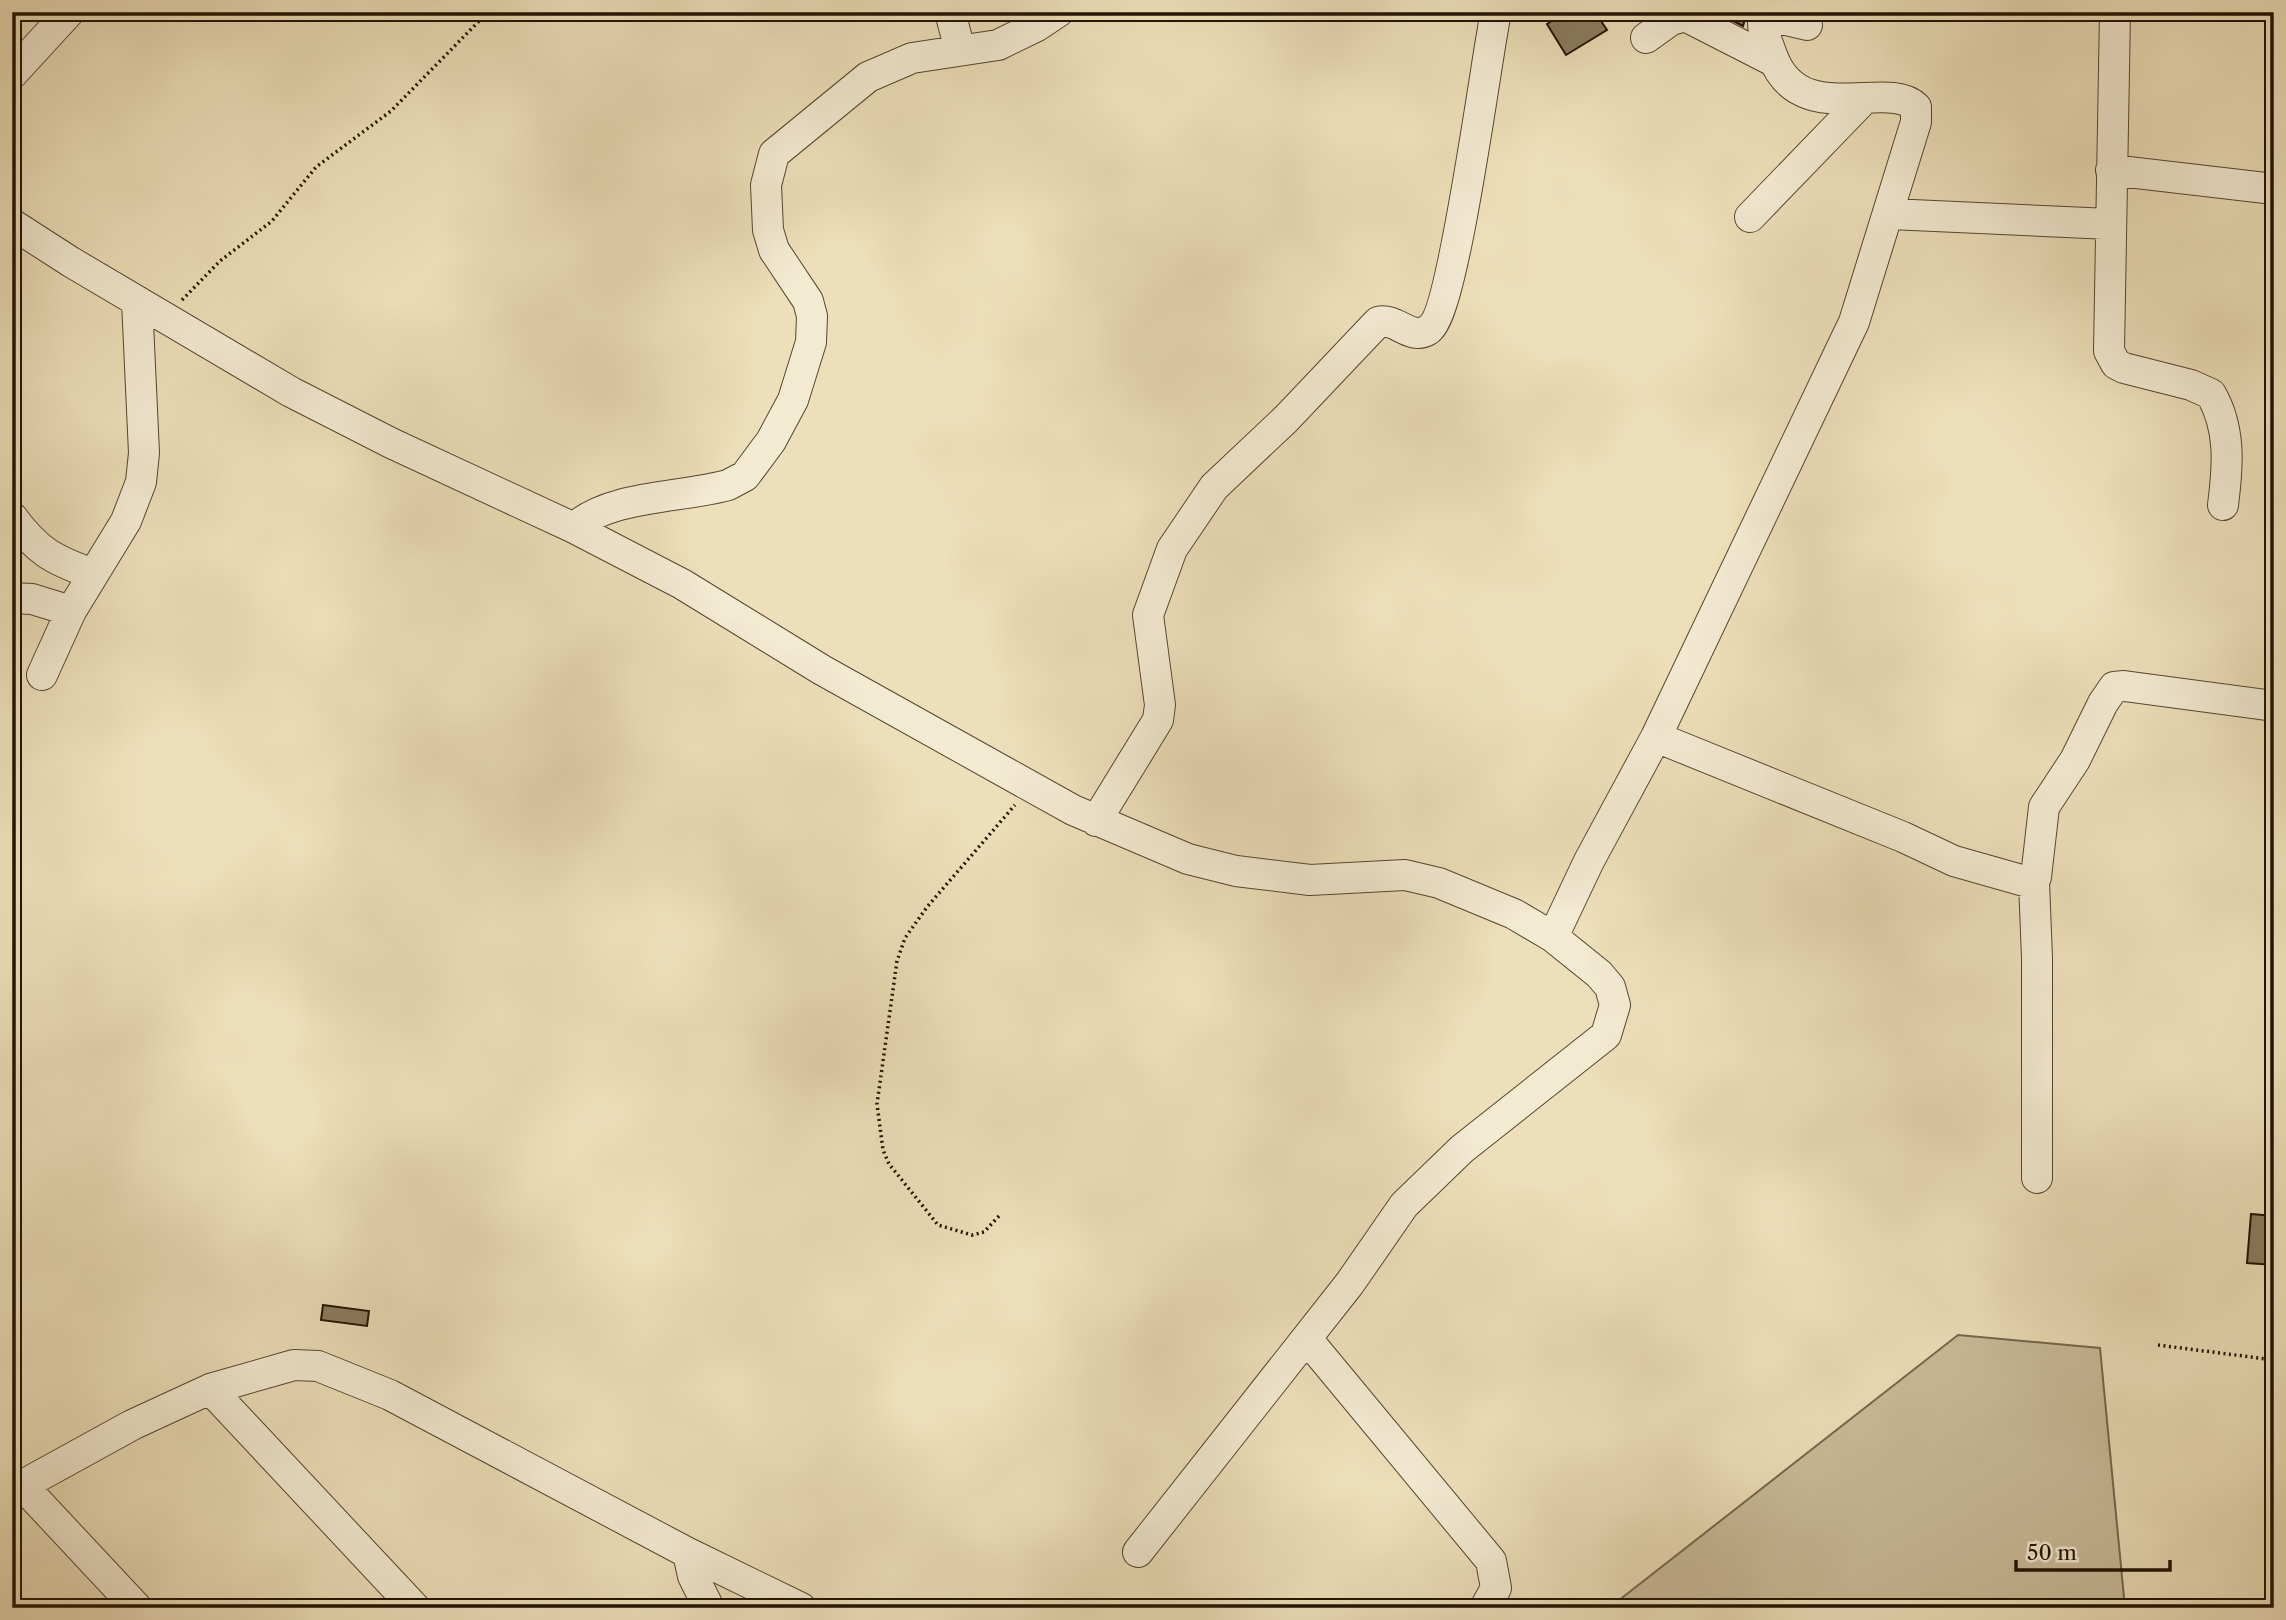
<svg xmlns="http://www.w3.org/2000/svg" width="2286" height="1620" viewBox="0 0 2286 1620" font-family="'Libre Caslon Text',serif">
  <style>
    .green { fill: #cabc9a; stroke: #76684e; stroke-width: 2 }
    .building { fill: #8b7d61; stroke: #211301; stroke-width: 2 }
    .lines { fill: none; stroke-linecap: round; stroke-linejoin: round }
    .minor-casing { stroke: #54462f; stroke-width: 32 }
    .path { stroke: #211301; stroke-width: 3.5; stroke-dasharray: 2 3.5; stroke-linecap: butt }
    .minor { stroke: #f3ead2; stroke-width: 30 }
  </style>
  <rect width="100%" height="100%" fill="#eddfb9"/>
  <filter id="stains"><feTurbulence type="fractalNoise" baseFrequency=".00286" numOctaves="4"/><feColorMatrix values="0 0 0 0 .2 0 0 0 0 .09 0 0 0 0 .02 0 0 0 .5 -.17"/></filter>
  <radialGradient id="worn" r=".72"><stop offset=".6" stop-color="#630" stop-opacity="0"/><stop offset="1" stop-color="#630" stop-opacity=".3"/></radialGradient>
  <path class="green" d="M1958,1335L2100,1348L2125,1608H1609Z"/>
  <path class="building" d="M1566,12H1595L1607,30L1566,55L1547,24Z
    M1716,12H1747L1743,26Z
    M2251,1214L2274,1216V1265L2247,1263Z
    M323,1305L369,1311L367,1326L321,1320Z"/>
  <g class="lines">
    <g class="minor-casing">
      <path id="minor" d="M950,12L960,50
        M2115,12L2109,351L2116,364L2124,368L2191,385L2211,394C2231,429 2228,466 2223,505
        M1646,38L1671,20L1685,16L1775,62
        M12,74L69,12
        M2111,170L2274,189
        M1890,214L2110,224
        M1750,217L1864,99
        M12,224L71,262L291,392L391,443L574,528L682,584L822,670L1073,810L1188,859L1236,871L1310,880L1405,875L1439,883L1514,914L1553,937L1599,974L1610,987L1615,1005L1606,1035L1462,1149L1404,1205L1350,1283L1138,1552
        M12,517C37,551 53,560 93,574
        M574,528C609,495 682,498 728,485L745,476L771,441L793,400L811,342L812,316L808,301L774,250L768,230L766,185L774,154L868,77L912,58L998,45L1037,26L1058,12
        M12,598L32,599L71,611
        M42,675L71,611L126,521L141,482L144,453L137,301
        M1656,737L1903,837L1954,861L2028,882H2034L2036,877L2044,807L2075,760L2103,703L2114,687L2124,686L2274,706
        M1096,821L1158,720L1160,705L1148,615L1172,549L1214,487L1286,419L1378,322C1396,317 1410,341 1428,330C1454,315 1486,58 1496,12
        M2034,882L2037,958V1178
        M1553,937L1589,861L1656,737L1854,322L1916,122V107C1887,78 1799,131 1772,55C1768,44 1762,31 1763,19L1770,16L1807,25
        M1307,1339L1491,1561L1496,1588L1485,1608
        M210,1389L415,1608
        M22,1485L137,1608
        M12,1491L132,1425L210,1389L294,1365L318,1366L390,1395L688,1553L801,1608
        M688,1553L693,1576L709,1608"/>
    </g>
    <path class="path" d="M182,300L220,261L272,221L316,167L391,111L483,17
      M999,1216L984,1232L972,1235L938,1225L889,1164L883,1150L877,1104L897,961L905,938L927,907L1015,805
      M2158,1345L2274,1360"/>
    <use href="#minor" class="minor"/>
  </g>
  <rect width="2286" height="1620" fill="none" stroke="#eddfb9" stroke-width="42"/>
  <rect x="14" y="14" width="2258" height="1592" fill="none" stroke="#211301" stroke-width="3.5"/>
  <rect x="21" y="21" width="2244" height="1578" fill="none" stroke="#211301" stroke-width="2"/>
  <path d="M2016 1560v10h154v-10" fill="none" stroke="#211301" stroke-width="3.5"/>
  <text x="2027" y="1560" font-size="21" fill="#211301" stroke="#f3ead2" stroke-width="5" paint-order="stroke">50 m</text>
  <rect width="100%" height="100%" filter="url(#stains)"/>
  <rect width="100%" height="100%" fill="url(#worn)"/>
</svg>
